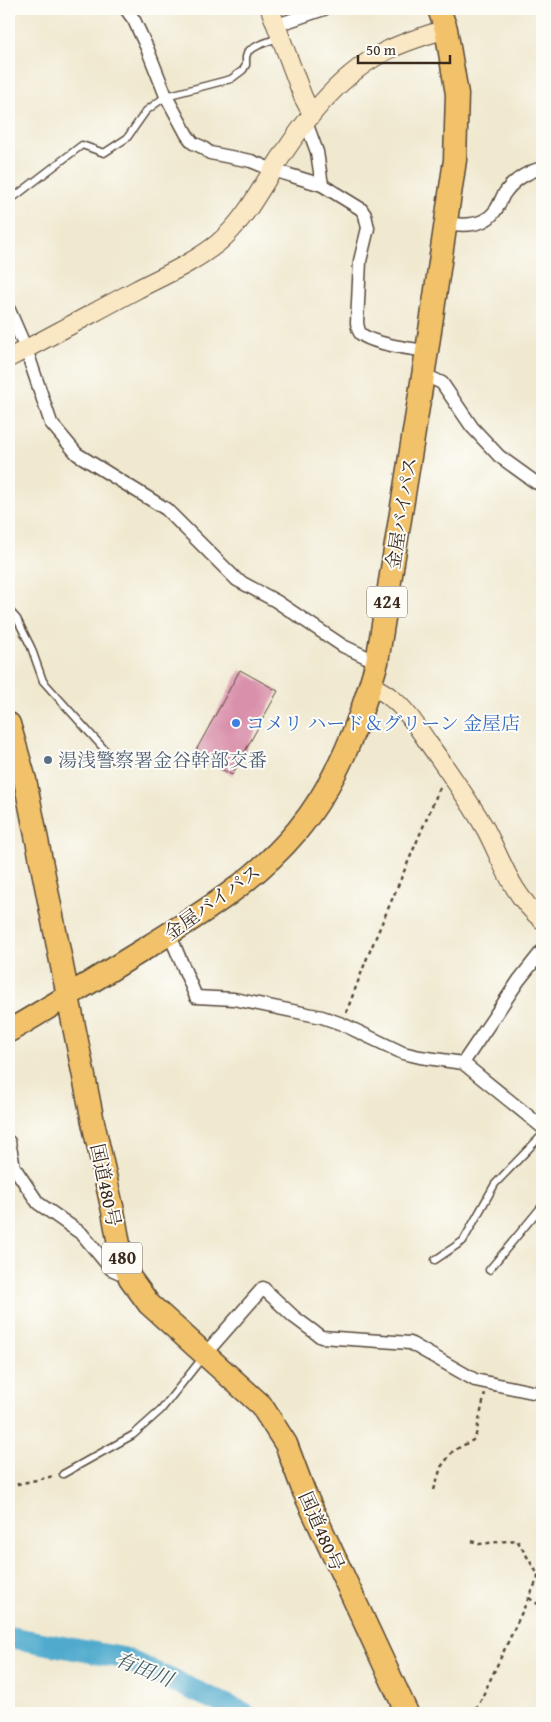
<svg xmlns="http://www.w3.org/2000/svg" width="551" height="1722" viewBox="0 0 551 1722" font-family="'Gentium Book Plus','Noto Serif JP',serif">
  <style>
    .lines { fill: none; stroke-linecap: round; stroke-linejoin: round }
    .river { stroke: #4faacd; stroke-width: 22 }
    .building { fill: #d991ab }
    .lane-casing { stroke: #564739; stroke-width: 9 }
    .street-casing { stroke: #564739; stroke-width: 15 }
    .secondary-casing { stroke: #564739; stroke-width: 20 }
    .highway-casing { stroke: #564739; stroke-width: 25 }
    .path { stroke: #564739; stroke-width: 2.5; stroke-dasharray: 4 4; stroke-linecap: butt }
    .lane { stroke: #fff; stroke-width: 6 }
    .street { stroke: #fff; stroke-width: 12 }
    .secondary { stroke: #fae7c3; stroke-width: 18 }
    .highway { stroke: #f2c26a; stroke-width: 22 }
    .shop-dot { fill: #3f7fe0; stroke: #fdfcf7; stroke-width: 2 }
    .service-dot { fill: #5c6f8a; stroke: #fdfcf7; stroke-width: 2 }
    .labels { text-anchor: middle; stroke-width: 4; stroke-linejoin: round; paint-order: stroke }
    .shield { fill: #fdfcf7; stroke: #75695f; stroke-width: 1 }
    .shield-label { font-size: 18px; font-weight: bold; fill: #3b2a1e }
    .street-label { font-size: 19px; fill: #3b2a1e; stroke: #fdfcf7 }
    .shop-label { font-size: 19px; fill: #366cbe; stroke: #fdfcf7; text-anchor: start }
    .service-label { font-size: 19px; fill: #4e5e75; stroke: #fdfcf7; text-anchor: start }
    .water-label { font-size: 20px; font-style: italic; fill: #435d64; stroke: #fdfcf7 }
  </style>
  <rect width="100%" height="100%" fill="#fdfcf7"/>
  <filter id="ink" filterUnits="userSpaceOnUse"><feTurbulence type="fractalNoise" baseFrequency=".02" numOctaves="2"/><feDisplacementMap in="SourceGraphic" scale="10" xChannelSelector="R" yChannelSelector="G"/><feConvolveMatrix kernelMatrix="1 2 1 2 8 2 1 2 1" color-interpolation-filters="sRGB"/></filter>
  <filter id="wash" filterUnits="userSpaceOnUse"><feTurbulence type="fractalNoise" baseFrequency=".0096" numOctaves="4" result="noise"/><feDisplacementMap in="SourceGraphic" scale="20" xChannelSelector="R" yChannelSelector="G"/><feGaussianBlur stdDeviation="1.12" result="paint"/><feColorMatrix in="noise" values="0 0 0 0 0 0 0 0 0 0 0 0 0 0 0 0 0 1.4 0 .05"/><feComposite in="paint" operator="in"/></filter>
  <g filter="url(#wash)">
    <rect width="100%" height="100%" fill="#f0e9d0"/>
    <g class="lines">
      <path class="river" d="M9,1637L123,1658L244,1713"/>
    </g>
    <g id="blocks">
      <path class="building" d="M240,670L278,691L232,775L194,754Z"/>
    </g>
  </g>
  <g filter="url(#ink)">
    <use href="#blocks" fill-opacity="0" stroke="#564739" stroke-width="1"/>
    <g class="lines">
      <g class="lane-casing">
        <path id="lane" d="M9,201L82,145L104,153L127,138L146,111L166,96L231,79L243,70L246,65V57L248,51L259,45L280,37
          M9,610L17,619L31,647L43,681L114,760
          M435,1260L463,1241L495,1184L542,1135
          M489,1270L542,1206
          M63,1474L133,1435L161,1410L203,1357"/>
      </g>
      <g class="street-casing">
        <path id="street" d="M126,9L134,20L147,48L166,96L187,135L193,143L202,147L210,153L251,161L273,170L322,185L361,209L365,215L368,228L360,261L357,323C358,327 358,331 361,334C373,344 411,349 427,351
          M277,25L324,9
          M306,122L317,152L322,185
          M446,223C463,226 484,227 495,211C499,206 501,199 504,194C513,181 527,172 542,168
          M9,310L26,349L51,423L77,454L166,509L237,580L276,601L343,646L377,662
          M423,374L442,383L472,427L499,456L535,482L542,485
          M169,933L196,997L234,999L322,1017L342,1024L403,1053L420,1057L463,1063L542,1127
          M463,1063L519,980L542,951
          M9,1142L14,1167L38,1203L82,1234L111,1269L129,1277
          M205,1354L263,1288L294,1317L321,1337L410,1343L475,1380L542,1394"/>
      </g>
      <g class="secondary-casing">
        <path id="secondary" d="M270,9L303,97L312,114
          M9,358C51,336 93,313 136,290C163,276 193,263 218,243C243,222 257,195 274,168C302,124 335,79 382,53C402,42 424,36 446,29
          M371,685C377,689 384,692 390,697C406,709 418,728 429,744C449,772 469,800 486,830C504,865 511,893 542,920"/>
      </g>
      <g class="highway-casing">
        <path id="highway" d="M9,724L25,780L93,1122L113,1211L120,1250L124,1264L130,1278L149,1304L261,1405L286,1444L304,1492L407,1713
          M9,1031C57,1003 104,974 151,945C204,912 256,880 297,831C337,783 360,722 377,662L427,351L455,160L457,94L446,29L439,9"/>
      </g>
      <path class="path" d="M346,1013L367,958L441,785
        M9,1486L54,1476
        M434,1490L441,1467L453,1451L475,1439L485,1393
        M529,1598L542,1607
        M468,1713L478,1706L538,1578L537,1573L517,1540L479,1544L472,1541"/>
      <use href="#lane" class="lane"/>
      <use href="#street" class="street"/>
      <use href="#secondary" class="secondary"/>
      <use href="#highway" class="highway"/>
    </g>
  </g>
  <circle class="shop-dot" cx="236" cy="723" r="5"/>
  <circle class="service-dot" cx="48" cy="760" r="5"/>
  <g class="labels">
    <g class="shield">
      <rect x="367" y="586.5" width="40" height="31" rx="4"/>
      <rect x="102" y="1242.5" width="40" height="31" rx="4"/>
    </g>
    <g class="shield-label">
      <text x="387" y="608">424</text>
      <text x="122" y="1264">480</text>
    </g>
    <g class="street-label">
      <text transform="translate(401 513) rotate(-81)" y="7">金屋バイパス</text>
      <text transform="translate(212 902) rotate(-36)" y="7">金屋バイパス</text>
      <text transform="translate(106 1185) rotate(78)" y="7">国道480号</text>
      <text transform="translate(322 1531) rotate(66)" y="7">国道480号</text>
    </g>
    <g class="shop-label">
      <text x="246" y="730">コメリ ハード＆グリーン 金屋店</text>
    </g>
    <g class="service-label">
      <text x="58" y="767">湯浅警察署金谷幹部交番</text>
    </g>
    <g class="water-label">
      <text transform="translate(144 1669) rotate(22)" y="7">有田川</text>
    </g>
  </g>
  <rect width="551" height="1722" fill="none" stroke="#fdfcf7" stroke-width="30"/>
  <path d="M358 55v8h92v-8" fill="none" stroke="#3b2a1e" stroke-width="2.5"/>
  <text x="366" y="55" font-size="15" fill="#3b2a1e" stroke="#fdfcf7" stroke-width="4" paint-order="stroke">50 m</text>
</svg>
